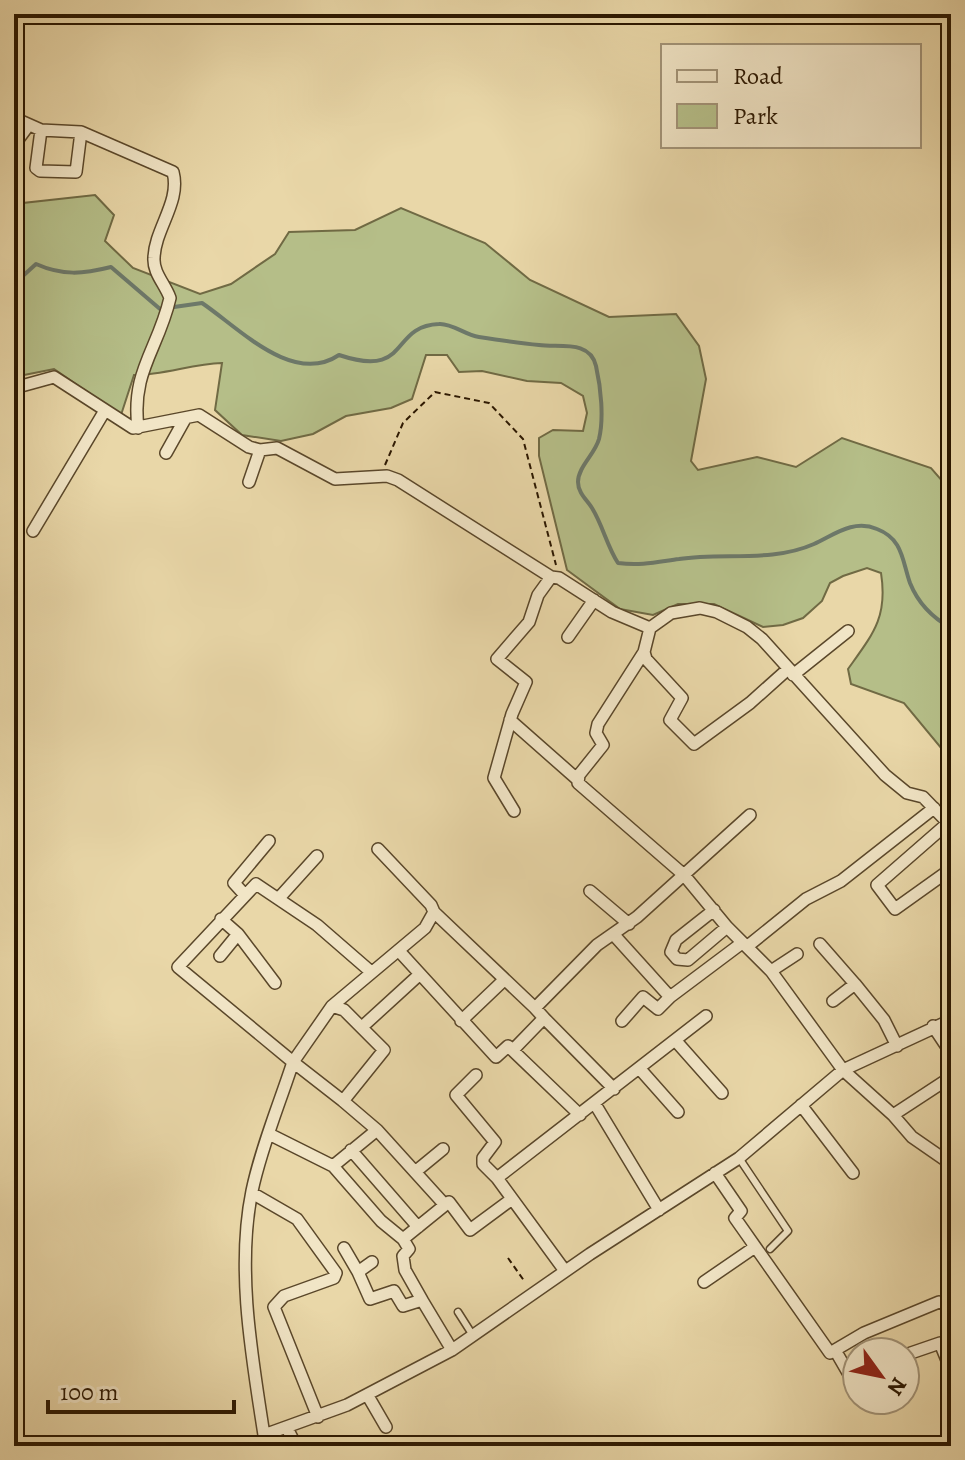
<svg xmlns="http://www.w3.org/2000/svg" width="965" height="1460" viewBox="0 0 965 1460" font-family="Alegreya,serif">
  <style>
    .green { fill: #b5be88; stroke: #706a44; stroke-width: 2 }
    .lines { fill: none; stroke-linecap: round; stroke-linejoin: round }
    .stream { stroke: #6d7869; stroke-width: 4 }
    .service-casing { stroke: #5a472a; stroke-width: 9 }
    .minor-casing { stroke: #5a472a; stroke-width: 14 }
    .path { stroke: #2b1700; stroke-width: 2; stroke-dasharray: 6 4; stroke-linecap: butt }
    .service { stroke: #f1e5c6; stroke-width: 6 }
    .minor { stroke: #f1e5c6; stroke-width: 11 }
  </style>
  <rect width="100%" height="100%" fill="#e9d7a8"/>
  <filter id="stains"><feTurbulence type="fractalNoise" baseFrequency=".0025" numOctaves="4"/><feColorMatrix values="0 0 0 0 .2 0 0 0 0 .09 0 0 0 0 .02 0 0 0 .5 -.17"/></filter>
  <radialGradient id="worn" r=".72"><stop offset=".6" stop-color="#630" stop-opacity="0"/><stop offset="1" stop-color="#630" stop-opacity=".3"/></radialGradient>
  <path class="green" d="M95,195L114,215L105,241L133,268L200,294L231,284L275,254L289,232L355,230L401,208L485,243L530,280L609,317L676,314L699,346L706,379L691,461L698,470L757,457L796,467L842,438L931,468L951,491V760L904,703L851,684L848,669C873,634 888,617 881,573L867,568L843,576L830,583L822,601L803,618L783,625L763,627L714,604H678L653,615L620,609L567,570L539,456V438L553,430L583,431L587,413L583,396L561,383L527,381L482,371L459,372L447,355H426L412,399L391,408L346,416L313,434L281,441L242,435L215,410L222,363C191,364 165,375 134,375L121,415L54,369L14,377V204Z"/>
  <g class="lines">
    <path class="stream" d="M14,284L36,264C63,276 83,274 111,267L160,309L202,303C239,328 293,386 339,355C411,379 389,326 439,324C452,323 465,335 479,337C499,340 519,343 539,345C558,348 590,339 596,366C601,388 604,418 599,439C595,454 578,467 578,482C578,493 587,500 592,508C603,526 607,546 618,563C641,566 657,562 679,559C723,552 771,563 814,544C834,535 853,519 877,529C903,539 902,560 910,583C918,603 933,618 951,628"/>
    <g class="service-casing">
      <path id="service" d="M739,1158L788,1231L770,1249
        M458,1312L472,1334"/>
    </g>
    <g class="minor-casing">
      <path id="minor" d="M14,118L41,130L81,132L173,172C181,202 155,228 154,258C153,273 165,284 170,298C158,350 131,371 138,428
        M41,130L36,168L40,171L76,172L81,132
        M14,145L28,126
        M14,388L54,377L133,428L199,415L249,447L260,450L277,448L335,479L387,476L398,480L551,577L559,578L612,612L650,628L671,613L700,608L717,612L747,627L762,639L885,775L907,793L923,797L951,826
        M166,453L185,419
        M249,482L260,450
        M33,531L104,412
        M650,628L644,652L646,659L682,698L670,720L694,744L750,703L788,669
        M568,637L594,600
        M644,652L598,724L596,733L603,745L579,775L578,783L684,875L727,927L771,971L843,1070L893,1115
        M793,675L848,631
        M510,720L578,780
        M514,811L494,778L512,714L526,682L497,659L529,622L538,595L551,577
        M948,823L877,885L895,909L951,869
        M590,891L629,924
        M244,894L234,883L269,841
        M279,898L317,856
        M714,910L676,940L671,952L677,959L688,960L727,927
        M434,912L535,1008
        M221,919L238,934L275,983
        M614,935L670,997L658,1009L643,997L622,1021
        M820,944L855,984
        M749,945L806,899L841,881L934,808
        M399,951L496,1057L508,1046L580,1115
        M220,956L238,934
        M370,971L317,925L256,884L178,967L293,1062L332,1006L425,928L434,912L431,905L378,849
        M771,971L797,954
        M670,997L742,943
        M833,1001L855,984L884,1020L897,1046
        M332,1006L344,1010L384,1050L343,1101L377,1130L445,1205L449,1202L470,1230L512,1199
        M544,1018L614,1089
        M461,1021L504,980
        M933,1026L951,1053
        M362,1027L420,974
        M675,1040L722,1093
        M513,1050L544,1018L535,1008L597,945L637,917L750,815
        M639,1068L678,1112
        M476,1075L456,1095L495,1142L483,1158V1164L497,1178L565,1271
        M951,1077L893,1115L912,1137L951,1164
        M595,1104L659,1210
        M801,1105L853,1173
        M269,1134L333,1166L377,1130
        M351,1150L418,1227
        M333,1166L381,1221L403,1239
        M415,1172L443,1149
        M715,1173L741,1211L735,1218L830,1353L864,1333L939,1302L951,1305
        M497,1178L706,1016
        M252,1193L297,1219L336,1273L334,1278L284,1296L274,1307L318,1417
        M948,1232L951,1235
        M344,1248L358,1272
        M372,1262L358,1272L370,1299L394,1291L403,1306L422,1300L452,1350
        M704,1282L755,1247
        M422,1300L405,1270L403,1256L409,1249L403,1239L445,1205
        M835,1350L854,1383L857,1382
        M905,1355L940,1343L951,1370
        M368,1396L386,1427
        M287,1428L296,1446
        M264,1435C252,1357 236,1269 252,1191C261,1148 279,1105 293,1062L343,1101
        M261,1446L264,1435L347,1405L452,1350L590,1254L739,1158L843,1070L951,1020"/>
    </g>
    <path class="path" d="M385,465L403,423L435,392L489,403L523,439L556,565
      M508,1258L525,1282"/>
    <use href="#service" class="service"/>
    <use href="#minor" class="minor"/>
  </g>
  <rect width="965" height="1460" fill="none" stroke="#e9d7a8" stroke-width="48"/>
  <rect x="16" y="16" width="933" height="1428" fill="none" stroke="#2b1700" stroke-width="4"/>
  <rect x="24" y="24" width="917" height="1412" fill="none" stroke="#2b1700" stroke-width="2"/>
  <rect x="661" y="44" width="260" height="104" fill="#f1e5c6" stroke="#a29377" stroke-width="2"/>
  <rect x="677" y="70" width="40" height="12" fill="#f1e5c6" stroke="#a29377" stroke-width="2"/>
  <text x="733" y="84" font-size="24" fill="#2b1700">Road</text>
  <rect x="677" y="104" width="40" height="24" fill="#b5be88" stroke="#a29377" stroke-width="2"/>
  <text x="733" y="124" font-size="24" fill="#2b1700">Park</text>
  <g transform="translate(881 1376) rotate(123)"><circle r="38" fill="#f1e5c6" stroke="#a29377" stroke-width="2"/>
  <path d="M0-6L14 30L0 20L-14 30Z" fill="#8f2418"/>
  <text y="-12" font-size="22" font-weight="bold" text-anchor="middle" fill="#2b1700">N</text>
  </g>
  <path d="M48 1400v12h186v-12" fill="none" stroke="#2b1700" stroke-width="4"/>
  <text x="60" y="1400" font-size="24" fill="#2b1700" stroke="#f1e5c6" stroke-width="6" paint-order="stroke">100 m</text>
  <rect width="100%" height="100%" filter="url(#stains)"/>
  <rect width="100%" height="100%" fill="url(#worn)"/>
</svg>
